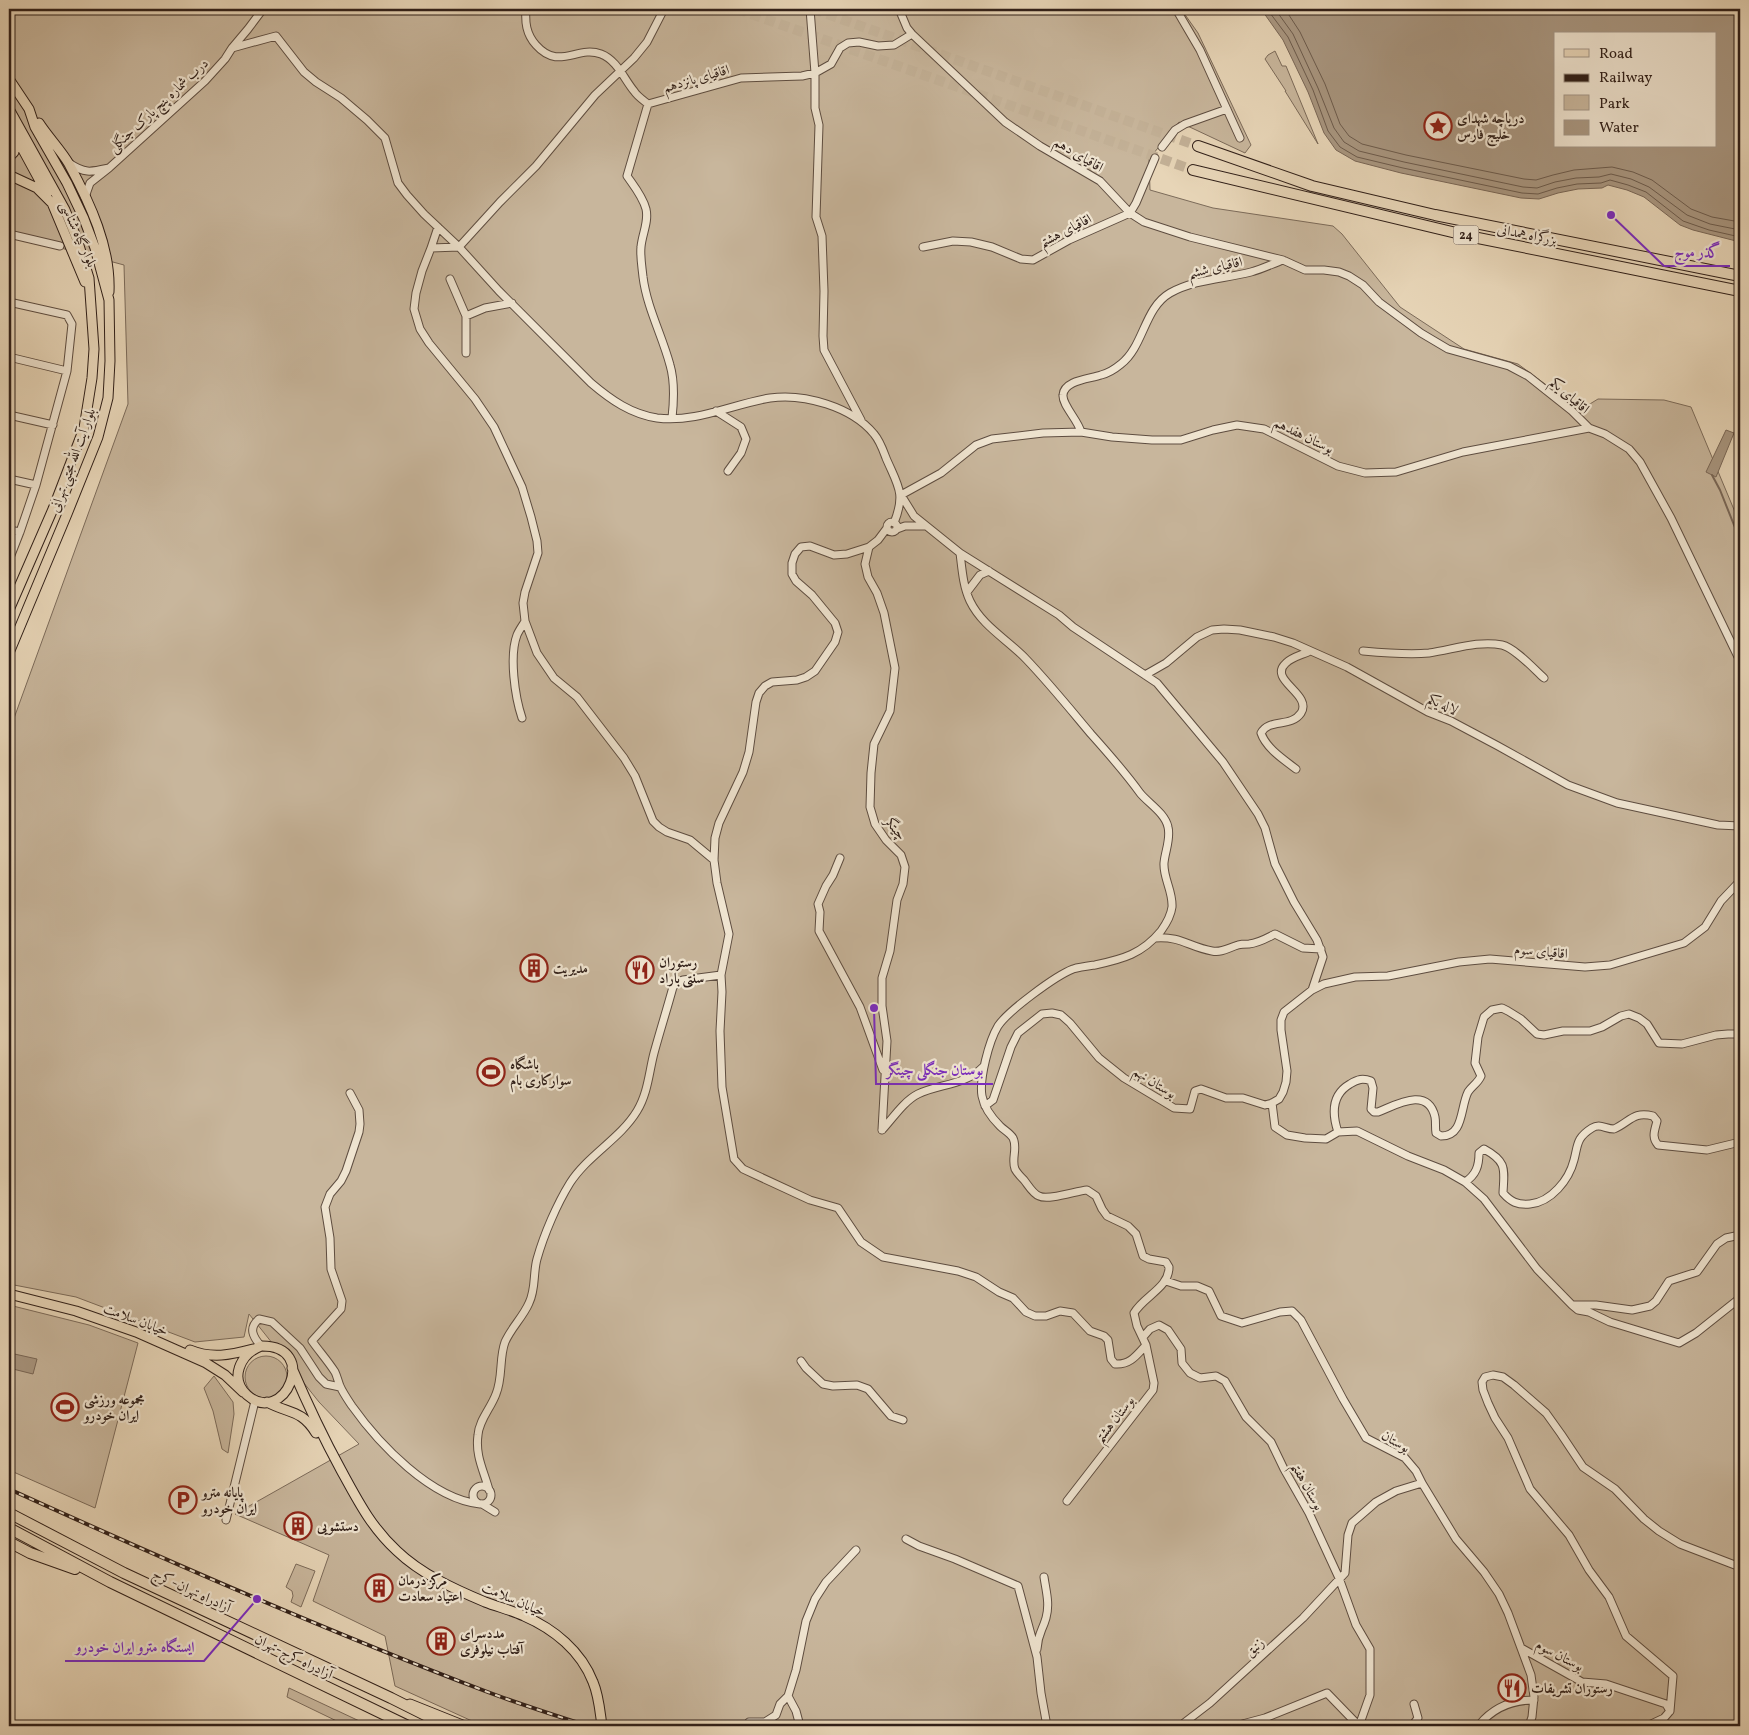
<svg xmlns="http://www.w3.org/2000/svg" width="1749" height="1735" viewBox="0 0 1749 1735" font-family="Vollkorn,Amiri,serif">
  <style>
    .green { fill: #c8b69c; stroke: #7c6b5a }
    .water { fill: #a99781; stroke: #796757; fill-rule: evenodd }
    .lines { fill: none; stroke-linecap: round; stroke-linejoin: round }
    .shore { stroke: #6d5c4d; stroke-width: 1 }
    .stream { stroke: #796757; stroke-width: 2 }
    .highway-tunnel { stroke: #c3b197; stroke-width: 10; stroke-dasharray: 10 5; stroke-linecap: butt }
    .minor-casing { stroke: #5e4d40; stroke-width: 9 }
    .major-casing { stroke: #312019; stroke-width: 11 }
    .highway-casing { stroke: #312019; stroke-width: 12 }
    .minor { stroke: #efe4d0; stroke-width: 7 }
    .major { stroke: #e7d5b7; stroke-width: 9 }
    .highway { stroke: #e7d5b7; stroke-width: 10 }
    .rail-casing { stroke: #312019; stroke-width: 4 }
    .rail { stroke: #efe4d0; stroke-width: 2; stroke-dasharray: 5.5; stroke-linecap: butt }
    .labels { text-anchor: middle; stroke-width: 4.5; stroke-linejoin: round; paint-order: stroke }
    .shield { fill: #efe4d0; stroke: #6a5b50; stroke-width: 1 }
    .shield-label { font-size: 12px; font-weight: bold; fill: #312019 }
    .street-label { font-size: 14px; fill: #312019; stroke: #efe4d0 }
    .poi-label { font-size: 14px; font-weight: bold; fill: #312019; stroke: #efe4d0; text-anchor: start }
    .leader { fill: none; stroke: #7b2cbf; stroke-width: 2 }
    .callout-dot { fill: #7b2cbf; stroke: #efe4d0; stroke-width: 2 }
    .callout-label { font-size: 15px; text-anchor: middle; font-weight: bold; fill: #7b2cbf; stroke: #efe4d0; stroke-width: 4.5; stroke-linejoin: round; paint-order: stroke }
  </style>
  <rect width="100%" height="100%" fill="#e7d5b7"/>
  <filter id="stains"><feTurbulence type="fractalNoise" baseFrequency=".004" numOctaves="4"/><feColorMatrix values="0 0 0 0 .2 0 0 0 0 .09 0 0 0 0 .02 0 0 0 .5 -.17"/></filter>
  <radialGradient id="worn" r=".72"><stop offset=".6" stop-color="#630" stop-opacity="0"/><stop offset="1" stop-color="#630" stop-opacity=".3"/></radialGradient>
  <path class="green" d="M9,9H1181L1198,33L1251,145L1245,153L1179,122L1149,159L1150,190L1213,208L1333,226L1342,234L1400,307L1464,349L1518,364L1580,410L1598,399L1664,400L1691,407L1735,512H1740V1726H483L395,1686L385,1636L313,1601L329,1555L235,1514L359,1444L319,1402L249,1314L244,1337L195,1342L76,1297L9,1284V732L128,404L124,265L9,234Z
    M1275,51L1282,66H1286L1318,144L1285,91H1286L1265,59L1268,55Z
    M9,1305L89,1325L138,1343L95,1508L9,1470Z
    M245 1377a21 21 0 1 1 42 0a21 21 0 1 1-42 0Z
    M214,1376L233,1402L234,1414L228,1453L222,1449L213,1411L204,1388Z
    M296,1564L315,1571L301,1607L291,1602L293,1596L292,1591L286,1587Z
    M289,1688L370,1726H347L287,1697Z"/>
  <path class="water" d="M1261,9H1740V242L1693,230L1680,225L1644,197L1627,190L1608,185L1602,188L1578,189L1558,193L1539,199L1521,198L1401,173L1355,161L1336,150L1324,133L1308,92L1283,40ZM1555,34H1715V146H1555Z
    M1726,430L1734,433L1716,477L1706,472Z
    M10,1353L37,1359L33,1374L9,1368Z"/>
  <g class="lines">
    <path class="shore" d="M1267,9L1288,37L1313,90L1328,131L1340,147L1357,157L1403,168L1522,193L1538,194L1557,188L1577,184L1601,183L1610,180L1628,185L1646,192L1683,221L1709,230L1740,237
      M1275,9L1293,34L1318,88L1334,128L1344,142L1359,151L1404,162L1523,187L1537,188L1555,182L1576,178L1599,177L1611,174L1631,179L1649,187L1687,215L1710,224L1740,230
      M1285,9L1300,32L1325,84L1340,124L1349,136L1362,144L1406,155L1524,179L1536,180L1553,175L1574,170L1612,167L1633,172L1652,180L1691,209L1712,217L1740,222"/>
    <path class="stream" d="M1712,475L1720,490L1740,540"/>
    <path class="highway-tunnel" d="M737,9L1193,170
      M813,9L1198,146"/>
    <g class="minor-casing">
      <path id="minor" d="M526,9C525,22 526,34 536,45C559,71 577,45 601,54C617,60 624,79 634,91C637,96 643,100 648,104L741,78L802,76L815,73L831,64L840,48L848,43L859,42L878,46L894,45L912,34
        M810,9L815,73V108L819,125L816,217L822,236L824,291L823,336L824,350L861,420
        M899,9L907,28L912,34L1005,122L1040,146L1100,181L1130,213L1144,222L1190,237L1283,260L1305,270H1324L1339,272L1349,276L1363,285L1379,302L1421,333L1448,349L1509,366L1528,376L1572,411L1589,428L1605,434L1629,449L1640,462L1671,518L1740,661
        M1176,9L1200,50L1240,138
        M232,48L248,29L263,9
        M648,104L627,176C634,186 643,197 646,209C649,222 642,234 641,247C640,256 642,267 643,277C647,308 662,335 670,365C675,382 674,400 672,418
        M1162,147L1175,130L1185,124L1227,109
        M69,163C85,174 91,172 109,168L90,183L85,197
        M109,168L205,81L225,59L232,48L276,36L304,72L316,82L341,98L367,120L385,138L398,183L407,195L424,214L459,247L499,291L591,383C611,400 631,414 657,418C696,423 733,404 770,398C804,393 852,407 874,434C880,441 883,450 886,458C898,486 906,493 894,523
        M438,227L431,248L459,247L500,202L536,166L595,95L634,58L647,42L664,9
        M9,234L60,246
        M923,247L953,241L971,242L992,247L1021,259L1033,260L1069,240L1130,213L1136,203L1155,158
        M431,248L422,271L416,293L414,309L420,329L429,343L475,399L494,427L522,487L531,517L537,541L538,553L525,592L523,603L525,621L537,653L554,678L577,697L624,758L635,776L653,821L659,827L667,832L690,840L714,860
        M450,279L466,316V353
        M9,302L67,315L72,324L67,371L36,485L20,532L9,560
        M466,316L485,308L512,303
        M9,357L67,371
        M716,411L741,427L746,439L741,453L728,471
        M9,415L53,425
        M1081,432C1078,420 1062,405 1063,395C1064,380 1090,379 1101,375C1109,373 1115,369 1121,364C1144,346 1144,308 1170,293C1195,279 1224,279 1251,272C1262,269 1272,264 1283,260
        M9,479L36,485
        M887 527a5 5 0 1 1 10 0a5 5 0 1 1-10 0Z
        M887,528L878,540L869,547L847,554L834,555L810,546L801,547L795,554L792,563V574L796,581L812,595L835,623L838,632L835,642L815,671L806,677L797,680L772,682L765,686L759,693L756,702L749,752L743,772L719,823L715,838L714,860L717,883L729,934L721,975L722,992L720,1031L722,1087L734,1159L743,1169L810,1200L838,1208L861,1242L883,1257L958,1271L976,1277L999,1292L1013,1298L1026,1312L1035,1316H1046L1060,1311L1073,1313L1090,1331L1104,1336L1108,1340L1111,1359L1115,1364C1130,1365 1136,1356 1146,1345L1137,1326L1134,1313C1144,1296 1169,1288 1169,1267L1166,1262L1149,1259L1143,1256L1136,1234L1128,1226L1107,1216L1102,1209L1096,1196L1087,1190C1076,1191 1048,1201 1039,1196C1033,1194 1028,1185 1024,1180C1021,1177 1017,1173 1015,1169C1011,1159 1018,1148 1013,1138C1010,1133 1004,1130 1000,1126C992,1118 984,1107 982,1096C979,1079 989,1041 998,1026C1008,1011 1055,976 1073,969C1080,967 1088,966 1095,965C1123,959 1142,954 1161,931C1166,924 1171,915 1172,907C1173,891 1163,878 1164,863C1165,851 1171,839 1168,827C1165,813 1148,803 1140,793C1125,772 1108,753 1091,734C1070,709 1049,683 1026,659C1008,640 982,626 970,601C963,586 962,569 960,553L1059,615L1073,627L1157,683L1223,762L1258,814L1265,828L1275,864L1294,902L1317,940L1321,951L1323,957L1312,990
        M897,529L905,526H924
        M9,530L20,532
        M869,547L865,564L868,577L877,593L884,613L895,668L890,711L874,744L871,773L870,807L875,824L886,840L901,855L905,867L903,884L897,900L890,951L882,978V1006L887,1041L882,1130
        M960,553L914,516L901,495L941,473L976,445L992,439L1043,433L1081,432L1112,437L1152,440H1181L1213,430L1237,425L1264,429L1338,466L1365,473L1396,472L1463,452L1589,428
        M967,592L980,575L989,571
        M1363,651C1385,653 1407,655 1429,653C1452,650 1478,640 1502,645C1515,648 1534,669 1544,678
        M1145,675L1166,663L1197,637L1212,630L1224,629L1240,630L1274,637L1293,643L1347,667L1428,712L1451,721L1498,746L1568,785L1617,803L1718,825L1740,826
        M522,718C515,697 509,656 517,635C519,630 523,625 525,621
        M1296,769C1283,759 1266,748 1261,733C1269,718 1291,728 1301,713C1313,694 1267,680 1286,663C1292,657 1302,655 1310,651
        M840,858L833,875L826,886L818,904L820,912L819,931L860,1007L883,1070
        M1155,938C1181,936 1189,947 1212,951C1222,953 1228,948 1238,945C1241,944 1246,944 1249,944C1259,943 1267,938 1275,934L1303,948L1321,949
        M350,1093L359,1110L360,1124L359,1132L346,1171L341,1181L330,1194L325,1207L330,1238L331,1269L342,1301L341,1309L312,1341C319,1351 328,1361 335,1372C337,1376 338,1381 340,1386C343,1393 348,1400 352,1406C379,1444 431,1499 480,1504
        M1272,1103L1275,1127L1287,1135L1305,1138L1326,1139L1338,1132C1332,1114 1331,1095 1350,1084C1358,1079 1363,1078 1371,1081L1373,1088L1371,1109L1374,1112H1378C1396,1105 1428,1086 1435,1117C1436,1122 1435,1128 1436,1133L1441,1136C1464,1136 1460,1108 1468,1092C1472,1086 1478,1083 1481,1076L1475,1063L1478,1037L1484,1017L1492,1010L1502,1008L1508,1011L1521,1019L1537,1034L1544,1035L1563,1031H1590L1602,1027L1621,1016L1629,1014L1639,1018L1647,1024L1659,1043L1682,1044L1716,1035L1728,1034H1740
        M985,1106L993,1100L1011,1047L1018,1033L1042,1014L1052,1013L1061,1015L1070,1023L1099,1058L1124,1078L1174,1108L1190,1109L1195,1091L1201,1089L1226,1098H1243L1265,1105L1272,1103L1279,1099L1283,1092L1286,1082L1287,1071L1281,1030V1020L1284,1012L1312,990L1324,984L1355,977L1388,976L1459,962L1490,959L1585,967L1610,965L1684,943L1705,927L1721,901L1740,881
        M882,1130C893,1118 904,1101 918,1094C939,1084 966,1085 983,1067
        M1338,1132L1357,1131L1408,1156L1444,1170L1465,1182L1484,1199L1537,1269L1572,1305H1596L1632,1310L1650,1306L1656,1301L1669,1281L1697,1272L1717,1244L1726,1238L1740,1235
        M1465,1182C1476,1175 1479,1166 1479,1153L1484,1149C1508,1162 1504,1170 1503,1193C1511,1202 1517,1205 1530,1204C1551,1202 1569,1180 1574,1160C1578,1145 1576,1138 1592,1128C1600,1123 1605,1129 1614,1129C1630,1122 1633,1111 1653,1116L1657,1121C1655,1130 1651,1137 1658,1145L1707,1150L1740,1142
        M1166,1281L1181,1286H1197L1209,1291L1221,1316L1242,1323L1280,1312L1292,1311L1301,1320L1343,1399L1366,1438L1405,1458L1416,1471L1422,1483L1456,1539L1484,1572L1499,1594L1508,1613L1531,1675L1534,1697L1532,1717L1529,1726
        M1572,1305L1578,1310L1589,1312L1610,1322L1679,1343L1696,1333L1740,1298
        M1143,1337L1150,1329L1159,1325L1168,1330L1181,1349L1182,1363L1190,1373L1200,1378L1216,1376L1225,1381L1246,1417L1271,1442L1284,1469L1309,1513L1339,1578L1356,1625L1370,1649V1695L1359,1726
        M261,1346C253,1337 248,1328 259,1319L272,1322L300,1348L319,1377L326,1384L340,1387
        M801,1361L806,1368L823,1384L833,1386L857,1385L868,1389L891,1416L903,1420
        M473 1495a9 9 0 1 1 18 0a9 9 0 1 1-18 0Z
        M489,1490C484,1471 475,1456 478,1435C479,1420 491,1408 496,1394C503,1377 499,1358 505,1342C511,1328 523,1317 529,1303C536,1289 533,1273 537,1259C544,1234 557,1204 570,1183C588,1155 620,1139 637,1111C648,1093 649,1072 654,1053C660,1031 667,1009 673,987L678,982L683,980L721,975
        M1067,1501L1153,1390L1154,1383L1146,1345
        M482,1504L495,1512
        M226,1520L255,1401
        M906,1539L919,1546L955,1559L1018,1586L1037,1657L1041,1693L1047,1726
        M1037,1649C1038,1633 1042,1632 1046,1618C1050,1604 1046,1591 1044,1577
        M1523,1649L1582,1682L1606,1684L1666,1704L1670,1711L1664,1718L1647,1726
        M788,1696L796,1711L800,1726
        M1670,1711L1673,1676L1626,1636L1609,1597L1589,1570L1569,1535L1530,1489L1508,1438L1495,1418L1488,1403L1483,1390L1482,1382L1485,1377L1493,1375L1503,1377L1514,1385L1546,1413L1561,1434L1583,1467L1615,1489L1644,1519L1659,1531L1680,1544L1740,1567
        M749,1722H765L776,1715L780,1704L788,1696L796,1670L806,1621L815,1599L826,1582L856,1550
        M1479,1725C1493,1708 1512,1700 1534,1700
        M1180,1726L1210,1703L1303,1618L1345,1573L1348,1535L1352,1523L1376,1502L1396,1491L1422,1483
        M1235,1726L1265,1718L1327,1693L1359,1726
        M1412,1726L1418,1718L1414,1704"/>
    </g>
    <g class="major-casing">
      <path id="major" d="M9,79L29,109L35,127L67,183L84,219L95,248L109,300L110,361L108,398L98,437L67,514L9,653
        M9,109L65,210L77,239L89,278L94,349L92,378L84,428L53,509L9,610
        M39,123C48,137 61,150 69,164C90,203 111,248 109,292
        M9,124L47,194
        M9,157L14,152V136
        M9,175L37,188L52,203L85,282
        M9,1294L76,1311L136,1332L206,1363L225,1375L243,1392
        M261,1346C321,1345 284,1428 247,1395C229,1379 240,1354 261,1346Z
        M190,1350C212,1359 230,1355 253,1349
        M292,1368C307,1403 323,1437 341,1470C358,1501 371,1527 397,1551C421,1574 454,1589 485,1602C498,1607 511,1610 524,1616C554,1629 581,1651 593,1682C599,1696 600,1712 602,1726
        M267,1402C289,1414 301,1409 316,1433
        M410,1704L465,1726"/>
    </g>
    <g class="highway-casing">
      <path id="highway" d="M1198,146L1312,186L1435,215L1740,276
        M1193,170L1473,237L1740,291
        M9,1513L124,1573L391,1698L447,1726
        M9,1528L110,1582L408,1726
        M9,1542L30,1553L75,1569"/>
    </g>
    <use href="#minor" class="minor"/>
    <use href="#major" class="major"/>
    <use href="#highway" class="highway"/>
    <g class="rail-casing">
      <path id="rail" d="M9,1489C165,1560 324,1630 485,1691C519,1704 554,1715 588,1726"/>
    </g>
    <use href="#rail" class="rail"/>
  </g>
  <defs>
    <g id="sight-ring" transform="scale(1.4375)"><circle r="9.5" fill="#efe4d0" stroke="#8f2418" stroke-width="1.5"/><path d="M0-6L1.8-2.2L6-1.7L2.9 1.2L3.7 5.4L0 3.3L-3.7 5.4L-2.9 1.2L-6-1.7L-1.8-2.2Z" fill="#8f2418"/></g>
    <g id="building-ring" transform="scale(1.4375)"><circle r="9.5" fill="#efe4d0" stroke="#8f2418" stroke-width="1.5"/><path d="M-4-6H4V6H1V3H-1V6H-4ZM-2.5-4.3h1.7v1.8h-1.7ZM.8-4.3h1.7v1.8H.8ZM-2.5-1h1.7V.8h-1.7ZM.8-1h1.7V.8H.8Z" fill="#8f2418"/></g>
    <g id="restaurant-ring" transform="scale(1.4375)"><circle r="9.5" fill="#efe4d0" stroke="#8f2418" stroke-width="1.5"/><path d="M-5-6h1v4h1v-4h1v4h1v-4h1v5L-1.5 .5V6h-2V.5L-5-1ZM5-6V6H3V1.5H1.5Q1.5-4 5-6Z" fill="#8f2418"/></g>
    <g id="stadium-ring" transform="scale(1.4375)"><circle r="9.5" fill="#efe4d0" stroke="#8f2418" stroke-width="1.5"/><path d="M0-5a6.5 5 0 1 0 0 10a6.5 5 0 1 0 0-10ZM-3.5-1.8h7v3.6h-7Z" fill="#8f2418"/></g>
    <g id="parking-ring" transform="scale(1.4375)"><circle r="9.5" fill="#efe4d0" stroke="#8f2418" stroke-width="1.5"/><path d="M-3.5-5.5H1a3.5 3.5 0 0 1 0 7H-1V5.5H-3.5ZM-1-3.4V-.6H.8a1.4 1.4 0 0 0 0-2.8Z" fill="#8f2418"/></g>
  </defs>
  <g fill-rule="evenodd">
    <use href="#sight-ring" x="1438" y="126"/>
    <use href="#building-ring" x="534" y="968"/>
    <use href="#restaurant-ring" x="640" y="970"/>
    <use href="#stadium-ring" x="491" y="1072"/>
    <use href="#stadium-ring" x="65" y="1407"/>
    <use href="#parking-ring" x="183" y="1500"/>
    <use href="#building-ring" x="298" y="1526"/>
    <use href="#building-ring" x="379" y="1588"/>
    <use href="#building-ring" x="441" y="1641"/>
    <use href="#restaurant-ring" x="1512" y="1688"/>
  </g>
  <g class="labels">
    <rect class="shield" x="1453.5" y="225.5" width="25" height="19" rx="4"/>
    <g class="shield-label">
      <text x="1466" y="239">24</text>
    </g>
    <g class="street-label">
      <text transform="translate(696 78) rotate(-16)" y="5">اقاقیای پانزدهم</text>
      <text transform="translate(158 105) rotate(-43)" y="5">درب شماره پنچ پارک جنگلی</text>
      <text transform="translate(1079 154) rotate(31)" y="5">اقاقیای دهم</text>
      <text transform="translate(1065 230) rotate(-27)" y="5">اقاقیای هشتم</text>
      <text transform="translate(79 234) rotate(66)" y="5">بلوار گیاه شناسی</text>
      <text transform="translate(1527 234) rotate(11)" y="5">بزرگراه همدانی</text>
      <text transform="translate(1215 267) rotate(-13)" y="5">اقاقیای ششم</text>
      <text transform="translate(1570 395) rotate(41)" y="5">اقاقیای یکم</text>
      <text transform="translate(1304 435) rotate(26)" y="5">بوستان هفدهم</text>
      <text transform="translate(72 460) rotate(-70)" y="5">بلوار آیت الله مجتبی تهرانی</text>
      <text transform="translate(1443 704) rotate(25)" y="5">لاله یکم</text>
      <text transform="translate(896 828) rotate(52)" y="5">چیتگر</text>
      <text transform="translate(1541 951) rotate(5)" y="5">اقاقیای سوم</text>
      <text transform="translate(1155 1082) rotate(32)" y="5">بوستان نهم</text>
      <text transform="translate(136 1319) rotate(21)" y="5">خیابان سلامت</text>
      <text transform="translate(1114 1419) rotate(-52)" y="5">بوستان هشتم</text>
      <text transform="translate(1396 1441) rotate(30)" y="5">بوستان</text>
      <text transform="translate(1308 1486) rotate(61)" y="5">بوستان هفتم</text>
      <text transform="translate(192 1590) rotate(25)" y="5">آزادراه تهران-کرج</text>
      <text transform="translate(514 1599) rotate(23)" y="5">خیابان سلامت</text>
      <text transform="translate(1254 1647) rotate(-43)" y="5">زنبق</text>
      <text transform="translate(1560 1655) rotate(28)" y="5">بوستان سوم</text>
      <text transform="translate(294 1656) rotate(26)" y="5">آزادراه کرج-تهران</text>
    </g>
    <g class="poi-label">
      <text x="1457" y="123">دریاچه شهدای<tspan x="1457" dy="16">خلیج فارس</tspan></text>
      <text x="659" y="967">رستوران<tspan x="659" dy="16">سنتی باراد</tspan></text>
      <text x="553" y="973">مدیریت</text>
      <text x="510" y="1069">باشگاه<tspan x="510" dy="16">سوارکاری بام</tspan></text>
      <text x="84" y="1404">مجموعه ورزشی<tspan x="84" dy="16">ایران خودرو</tspan></text>
      <text x="202" y="1497">پایانه مترو<tspan x="202" dy="16">ایران خودرو</tspan></text>
      <text x="317" y="1531">دستشویی</text>
      <text x="398" y="1585">مرکز درمان<tspan x="398" dy="16">اعتیاد سعادت</tspan></text>
      <text x="460" y="1638">مددسرای<tspan x="460" dy="16">آفتاب نیلوفری</tspan></text>
      <text x="1531" y="1693">رستوران تشریفات</text>
    </g>
  </g>
  <path class="leader" d="M1611 215L1664 266H1730M874 1008L876 1084H993M257 1599L204 1661H65"/>
  <g class="callout-dot">
    <circle cx="1611" cy="215" r="5"/>
    <circle cx="874" cy="1008" r="5"/>
    <circle cx="257" cy="1599" r="5"/>
  </g>
  <g class="callout-label">
    <text x="1697" y="257">گذر موج</text>
    <text x="935" y="1075">بوستان جنگلی چیتگر</text>
    <text x="135" y="1652">ایستگاه مترو ایران خودرو</text>
  </g>
  <rect width="1749" height="1735" fill="none" stroke="#e7d5b7" stroke-width="30"/>
  <rect x="10" y="10" width="1729" height="1715" fill="none" stroke="#312019" stroke-width="2.5"/>
  <rect x="15" y="15" width="1719" height="1705" fill="none" stroke="#312019"/>
  <rect x="1554" y="32" width="162" height="115" fill="#efe4d0" stroke="#a39687"/>
  <rect x="1564" y="49" width="25" height="8" fill="#e7d5b7" stroke="#a39687"/>
  <text x="1599" y="58" font-size="15" fill="#312019">Road</text>
  <rect x="1564" y="74" width="25" height="8" fill="#312019" stroke="#a39687"/>
  <text x="1599" y="82" font-size="15" fill="#312019">Railway</text>
  <rect x="1564" y="95" width="25" height="15" fill="#c8b69c" stroke="#a39687"/>
  <text x="1599" y="108" font-size="15" fill="#312019">Park</text>
  <rect x="1564" y="120" width="25" height="15" fill="#a99781" stroke="#a39687"/>
  <text x="1599" y="132" font-size="15" fill="#312019">Water</text>
  <rect width="100%" height="100%" filter="url(#stains)"/>
  <rect width="100%" height="100%" fill="url(#worn)"/>
</svg>
